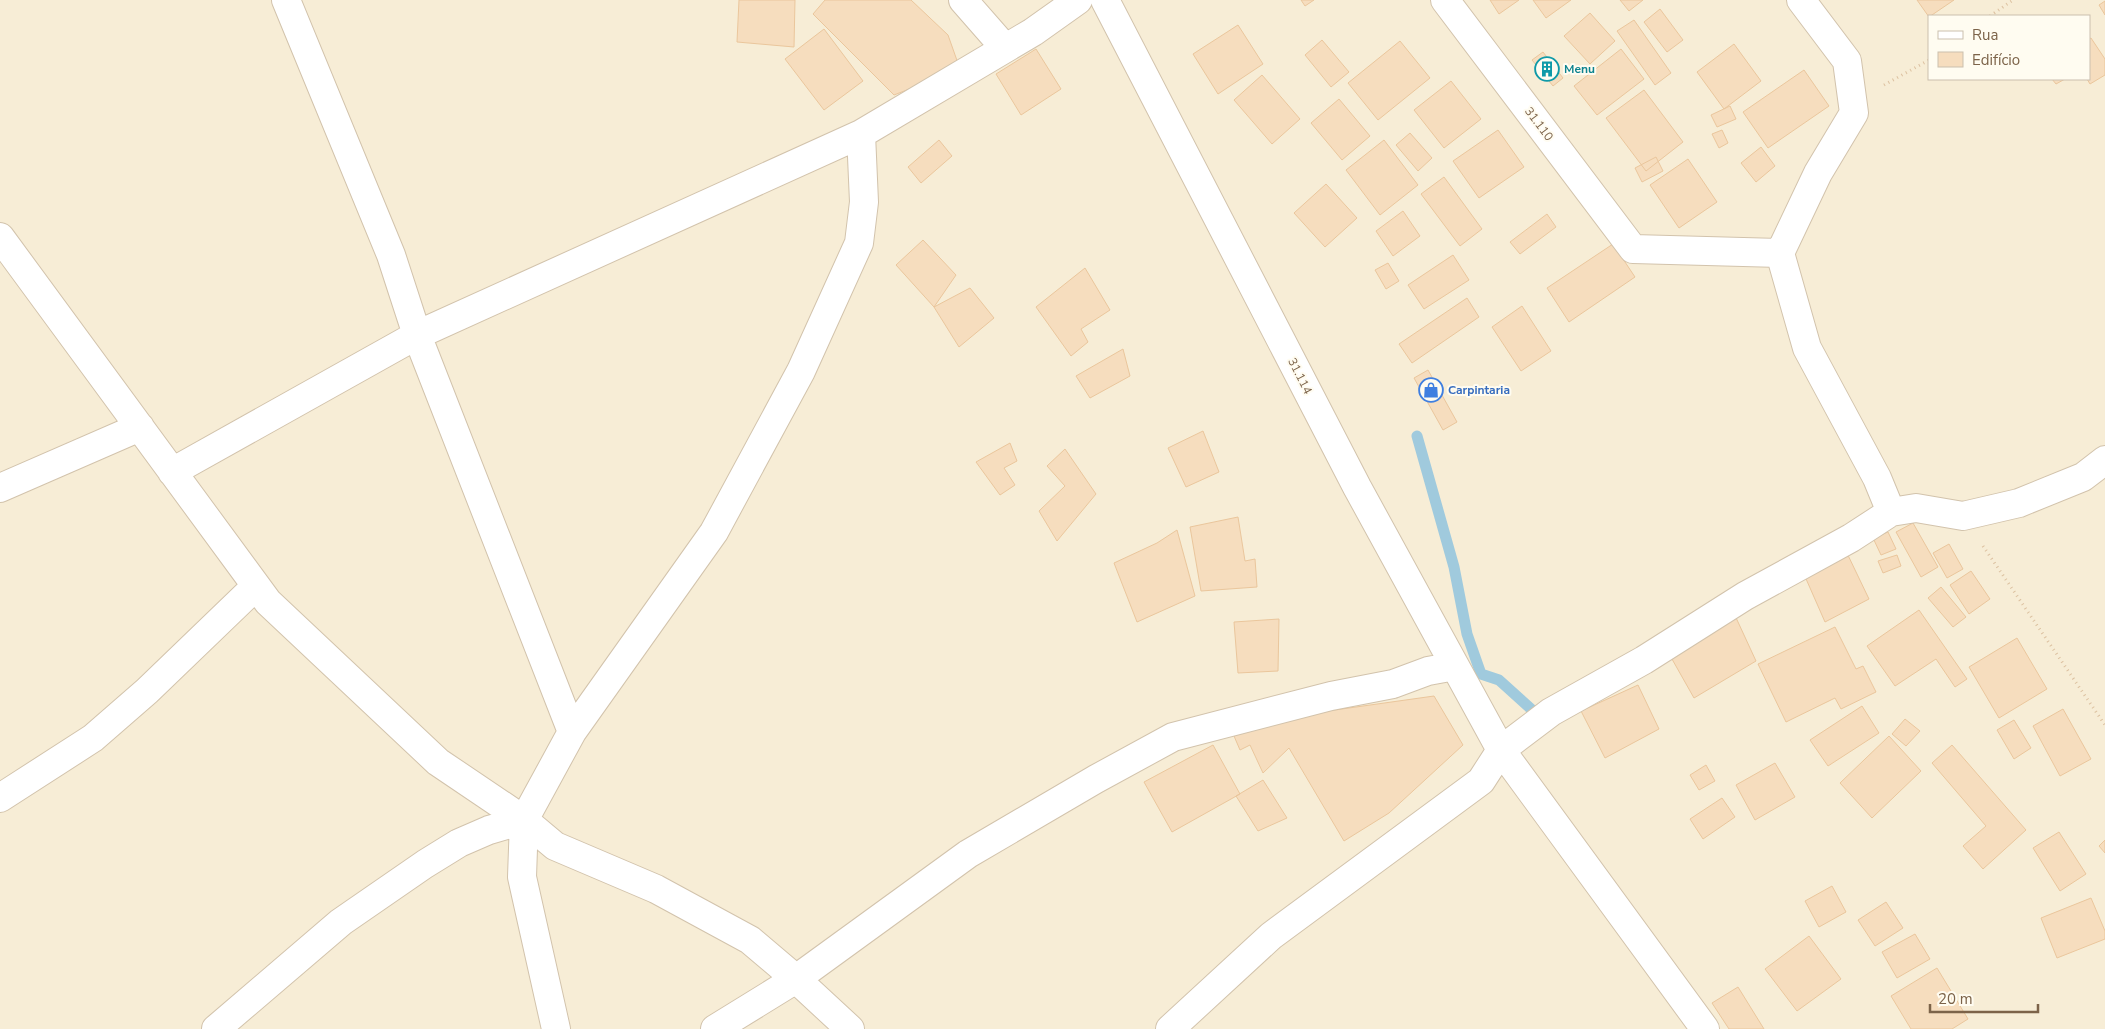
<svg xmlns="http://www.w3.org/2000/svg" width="2105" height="1029" viewBox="0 0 2105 1029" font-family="'Nunito Sans',sans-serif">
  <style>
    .residential { fill: #f7edd6; fill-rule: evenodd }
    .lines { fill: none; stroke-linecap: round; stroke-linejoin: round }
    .stream { stroke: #a0cadd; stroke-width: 11 }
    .building { fill: #f6ddbe; stroke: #eac69c }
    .minor-casing { stroke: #d2c3ac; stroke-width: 30 }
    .path { stroke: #dcc1a0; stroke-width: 3; stroke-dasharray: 1 4; stroke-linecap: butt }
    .minor { stroke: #fff; stroke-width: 28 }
    .labels { text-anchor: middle; stroke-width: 4; stroke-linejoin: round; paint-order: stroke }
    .culture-label { font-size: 12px; font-weight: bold; fill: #0d838f; stroke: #fffcf1; text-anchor: start }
    .street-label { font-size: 12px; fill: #7c6349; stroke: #fffcf1 }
    .shop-label { font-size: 12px; font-weight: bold; fill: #366cbe; stroke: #fffcf1; text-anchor: start }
  </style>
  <rect width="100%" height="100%" fill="#fef9e9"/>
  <path class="residential" d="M0,0H2105V1029H0ZM1929,16H2089V79H1929Z"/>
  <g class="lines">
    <path class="stream" d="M1417,436L1454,567L1467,634L1481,674L1499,680L1540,717"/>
  </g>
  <path class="building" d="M739,0H795L794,47L737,42Z
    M825,0H911L948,35L960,69L894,95L813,14Z
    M1301,0H1314L1305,6Z
    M1490,0H1519L1499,14Z
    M1533,0H1571L1546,18Z
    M1620,0H1643L1629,11Z
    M1917,0H1954L1929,17Z
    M2105,1V15L2099,5Z
    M1660,9L1683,40L1667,52L1644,22Z
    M1590,13L1615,41L1590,64L1564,36Z
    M1634,20L1671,73L1655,85L1617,31Z
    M1238,25L1263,64L1218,94L1193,54Z
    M824,29L863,81L824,110L785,59Z
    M2091,38L2105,59V75L2090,84L2087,79H2089V39Z
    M1322,40L1349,72L1331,87L1305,55Z
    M1400,41L1430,78L1378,120L1348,83Z
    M1734,44L1761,81L1724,109L1697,72Z
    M1036,49L1061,89L1021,115L996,74Z
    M1621,49L1644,79L1597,115L1574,86Z
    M1543,52L1563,78L1553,86L1532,60Z
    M1804,70L1829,106L1768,148L1743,112Z
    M1262,75L1300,119L1272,144L1234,100Z
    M2052,79H2065L2056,84Z
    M1451,81L1481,119L1444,148L1414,110Z
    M1644,90L1683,142L1646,171L1606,118Z
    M1339,99L1370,136L1342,160L1311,123Z
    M1730,106L1736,119L1717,127L1711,115Z
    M1498,130L1524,167L1479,198L1453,161Z
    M1722,130L1728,143L1719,148L1712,134Z
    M1410,133L1432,158L1418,171L1396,145Z
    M939,140L952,156L921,183L908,167Z
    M1384,140L1418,185L1380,215L1346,170Z
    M1761,147L1775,166L1756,182L1741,163Z
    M1656,157L1663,171L1642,182L1635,168Z
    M1688,159L1717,202L1679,228L1650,185Z
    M1444,177L1482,229L1460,246L1421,194Z
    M1326,184L1357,218L1325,247L1294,213Z
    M1403,211L1420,236L1393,256L1376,231Z
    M1547,214L1556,227L1520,254L1510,242Z
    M923,240L956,275L934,307L896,265Z
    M1613,244L1635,277L1569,322L1547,288Z
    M1453,255L1469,280L1424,309L1408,285Z
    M1388,263L1399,281L1386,289L1375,270Z
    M1085,268L1110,310L1081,329L1088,342L1071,356L1036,307Z
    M970,288L994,318L959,347L934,307Z
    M1467,298L1479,317L1412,363L1399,344Z
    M1522,306L1551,351L1521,371L1492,327Z
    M1123,349L1130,376L1090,398L1076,376Z
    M1428,370L1457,422L1443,430L1414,378Z
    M1203,431L1219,472L1186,487L1168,448Z
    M1010,443L1017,461L1004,468L1015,485L1000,495L976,462Z
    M1065,449L1096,494L1057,541L1039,511L1065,486L1047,466Z
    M1238,517L1245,561L1255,559L1257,587L1201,591L1190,527Z
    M1913,523L1938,567L1921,577L1896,532Z
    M1177,530L1195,596L1137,622L1114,563L1157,543Z
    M1888,532L1896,549L1881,555L1873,538Z
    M1949,544L1963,569L1947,578L1933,553Z
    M1845,549L1869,599L1825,622L1803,572Z
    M1897,555L1901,566L1883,573L1878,561Z
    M1971,571L1990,599L1969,614L1950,585Z
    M1941,587L1966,617L1953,627L1928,598Z
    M1732,609L1756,661L1694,698L1668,652Z
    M1919,610L1967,679L1955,687L1936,659L1895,686L1867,646Z
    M1279,619L1278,671L1238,673L1234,622Z
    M1835,627L1856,669L1863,666L1876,692L1841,709L1835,698L1786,722L1758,664Z
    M2017,638L2047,689L1999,718L1969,667Z
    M1638,685L1659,729L1605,758L1581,711Z
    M1434,696L1463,745L1389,813L1344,841L1289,748L1263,773L1250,745L1240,750L1234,736L1285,717Z
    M1862,706L1879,733L1828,766L1810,740Z
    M2063,709L2091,759L2060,776L2033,726Z
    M1905,719L1920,731L1906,746L1892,734Z
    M2014,720L2031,748L2014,759L1997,730Z
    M1889,736L1921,771L1872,818L1840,783Z
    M1213,745L1240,794L1172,832L1144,782Z
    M1952,745L2026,830L1983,869L1963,846L1986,826L1932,763Z
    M1775,763L1795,797L1755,820L1736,785Z
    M1706,765L1715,781L1699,790L1690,775Z
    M1263,780L1287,818L1258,831L1236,796Z
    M1722,798L1735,817L1703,839L1690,819Z
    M2059,832L2086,874L2060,891L2033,848Z
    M2105,840V853L2099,846Z
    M1832,886L1846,912L1819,927L1805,901Z
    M2091,898L2105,931V939L2057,958L2041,918Z
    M1886,902L1903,928L1875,946L1858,920Z
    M1915,934L1930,959L1897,978L1882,952Z
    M1809,936L1841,979L1797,1011L1765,969Z
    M1937,968L1968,1019L1952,1029H1911L1891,996Z
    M1738,987L1764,1029H1729L1712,1003Z"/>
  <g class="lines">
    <g class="minor-casing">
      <path id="minor" d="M286,0L391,255L417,335L572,732
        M963,0L1005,48
        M1105,0L1357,487L1501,750L1705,1029
        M1445,0L1633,249L1780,253
        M1801,0L1847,61L1854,113L1818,173L1780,253L1807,348L1877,478L1891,512
        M0,237L268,602L438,762L524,820L555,846L656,889L750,940L796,979L850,1029
        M172,472L417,335L861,134L1033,32L1078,0
        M0,488L140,427
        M0,798L93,738L147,691L256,586
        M216,1029L341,922L425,864L459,843L489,830L524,820
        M556,1029L522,877L524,820L572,732L714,532L801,371L859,243L864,202L861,134
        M715,1029L796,979L968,854L1096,779L1173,737L1331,696L1393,684L1428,671L1455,666
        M1170,1029L1271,936L1481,781L1501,750L1551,712L1644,660L1745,596L1851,538L1891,512L1916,508L1963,516L2019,503L2083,477L2105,460"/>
    </g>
    <path class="path" d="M1990,16L2013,0
      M1884,85L1929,60
      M1983,546L2105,725"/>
    <use href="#minor" class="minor"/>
  </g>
  <defs>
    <g id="building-ring" transform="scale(1.25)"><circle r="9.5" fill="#fffcf1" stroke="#0f9aa8" stroke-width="1.5"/><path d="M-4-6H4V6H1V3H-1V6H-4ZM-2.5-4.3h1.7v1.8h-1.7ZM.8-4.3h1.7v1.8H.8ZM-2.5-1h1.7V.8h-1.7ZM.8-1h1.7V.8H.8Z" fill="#0f9aa8"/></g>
    <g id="shop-ring" transform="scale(1.25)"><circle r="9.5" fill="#fffcf1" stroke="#3f7fe0" stroke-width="1.5"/><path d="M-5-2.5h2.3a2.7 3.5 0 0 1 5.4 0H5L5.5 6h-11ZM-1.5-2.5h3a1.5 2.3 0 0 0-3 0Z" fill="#3f7fe0"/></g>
  </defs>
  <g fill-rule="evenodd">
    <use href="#building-ring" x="1547" y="69"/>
    <use href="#shop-ring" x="1431" y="390"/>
  </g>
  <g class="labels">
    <g class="culture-label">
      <text x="1564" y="73">Menu</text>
    </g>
    <g class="street-label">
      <text transform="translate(1539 124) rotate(53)" y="4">31.110</text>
      <text transform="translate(1300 376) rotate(63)" y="4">31.114</text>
    </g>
    <g class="shop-label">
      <text x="1448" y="394">Carpintaria</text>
    </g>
  </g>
  <rect x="1928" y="15" width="162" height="65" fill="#fffcf1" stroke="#cbbfae"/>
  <rect x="1938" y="31" width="25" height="8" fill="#ffffff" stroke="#cbbfae"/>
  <text x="1972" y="40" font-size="15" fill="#7c6349">Rua</text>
  <rect x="1938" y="52" width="25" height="15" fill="#f6ddbe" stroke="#cbbfae"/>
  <text x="1972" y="65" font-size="15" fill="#7c6349">Edifício</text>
  <path d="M1930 1004v8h108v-8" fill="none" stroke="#7c6349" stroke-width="2.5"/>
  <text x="1938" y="1004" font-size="15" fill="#7c6349" stroke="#fffcf1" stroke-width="4" paint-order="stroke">20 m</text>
</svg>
